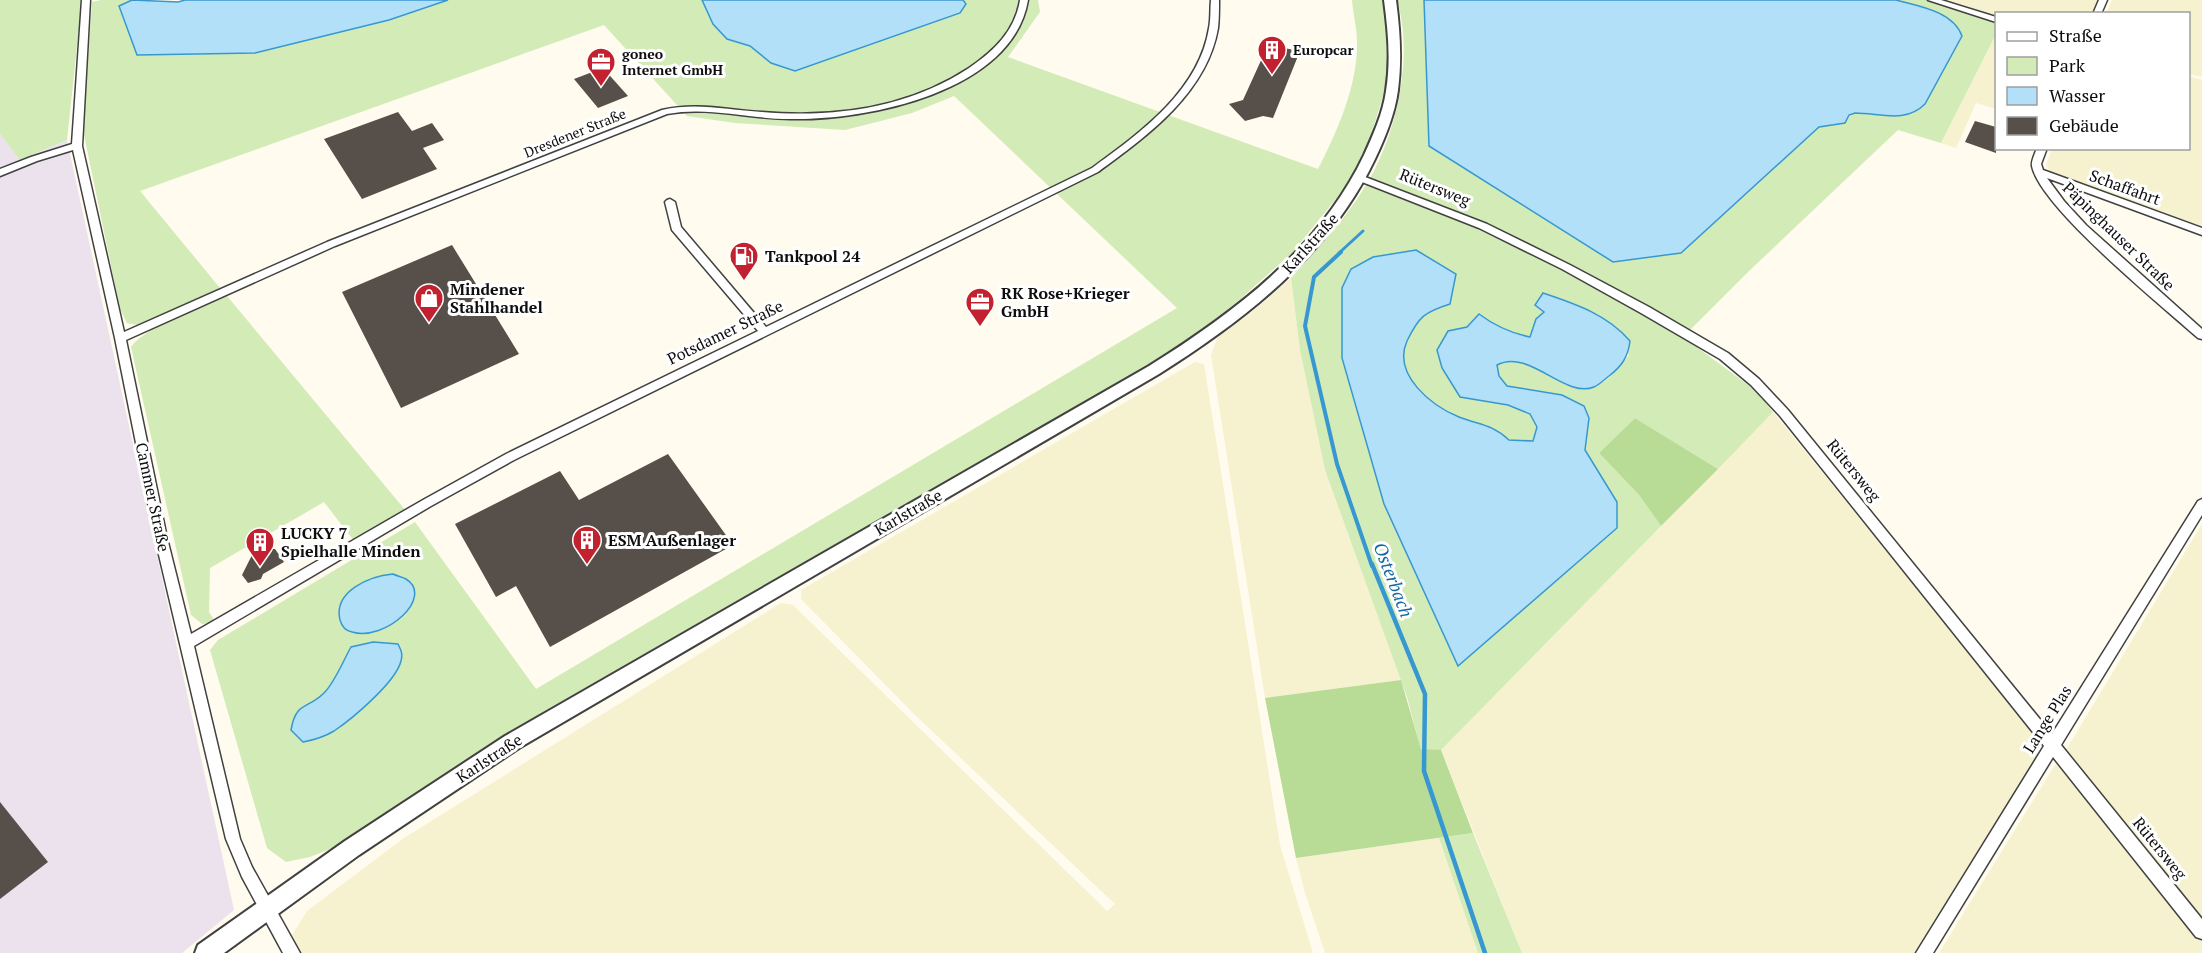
<svg xmlns="http://www.w3.org/2000/svg" width="2202" height="953" viewBox="0 0 2202 953" font-family="'PT Serif',serif">
  <style>
    .industrial { fill: #ebe2ed }
    .farmland { fill: #f6f1ce }
    .green { fill: #d3ebb7; fill-rule: evenodd }
    .forest { fill: #b8dc96 }
    .water { fill: #b2e0f8; stroke: #3798d1; stroke-width: 1.5 }
    .lines { fill: none; stroke-linecap: round; stroke-linejoin: round }
    .stream-far2 { stroke: #3798d1; stroke-width: 3 }
    .stream-far1 { stroke: #3798d1; stroke-width: 4 }
    .stream { stroke: #3798d1; stroke-width: 4.5 }
    .building { fill: #574f4a }
    .minor-casing { stroke: #414141; stroke-width: 3 }
    .tertiary-casing { stroke: #414141; stroke-width: 4 }
    .minor { fill: #fff; fill-rule: evenodd }
    .tertiary { fill: #fff; fill-rule: evenodd }
    .labels { text-anchor: middle; stroke-width: 6; stroke-linejoin: round; paint-order: stroke }
    .far-poi-label { font-size: 14px; font-weight: bold; fill: #0e0e0e; stroke: #fff; text-anchor: start }
    .far-street-label { font-size: 14px; fill: #0e0e0e; stroke: #fff }
    .street-label { font-size: 16px; fill: #0e0e0e; stroke: #fff }
    .poi-label { font-size: 16px; font-weight: bold; fill: #0e0e0e; stroke: #fff; text-anchor: start }
    .water-label { font-size: 18px; font-style: italic; fill: #1469a3; stroke: #fff }
  </style>
  <rect width="100%" height="100%" fill="#fffbef"/>
  <path class="industrial" d="M0,134L20,160L67,140L234,910L182,953H0Z"/>
  <path class="farmland" d="M1939,0H2100L2094,13L1996,14V18Z
    M2112,0H2202V77L2189,74L2188,14L2106,13Z
    M1996,34V109L1976,103L1956,148L1941,143Z
    M2189,76L2202,80V228L2052,173L2049,170L2046,165L2052,149L2188,148Z
    M1291,278L1300,350L1325,470L1401,680L1265,698L1211,355L1219,334L1251,313Z
    M1195,362L1204,364L1280,845L1313,953H302L292,935L307,911L404,838L781,603L793,605L1107,911L1115,904L913,713L801,599V590Z
    M1773,412L2028,725L2038,754L1914,953H1522L1441,750Z
    M2202,524V921L2066,750Z
    M2055,765L2062,766L2186,918L2202,940V953H1939Z
    M1439,838L1478,953H1325L1305,893L1296,858Z"/>
  <path class="green" d="M0,0H82L67,140L20,160L0,134Z
    M101,0H132L119,6L389,20L448,0H1038L1040,12L1008,57L1318,169C1337,132 1358,85 1357,42C1357,28 1353,14 1352,0H1382L1388,18L1386,87L1367,147L1344,189L1292,253L1219,318L1143,369L546,710L335,847L310,857L286,862L267,848L210,650L218,640L415,522L536,689L1177,308L954,96L912,113L845,130L735,123L687,116L604,25L140,191L220,288L149,322L137,325L127,323L120,309L83,130L92,2Z
    M1397,0H1424L1429,146L1681,253L1819,127L1845,123L1849,115L1855,113L1904,116L1959,30C1942,12 1919,7 1896,0H1926L1996,22V34L1941,143L1898,130L1749,271L1683,337L1755,390L1773,412L1718,469L1635,418L1599,453L1639,495L1661,526L1441,750H1421L1407,697L1325,470L1300,350L1291,278C1316,250 1341,224 1361,193C1395,143 1415,59 1397,0ZM1416,250L1450,304C1425,312 1419,316 1407,341C1392,375 1432,406 1459,417C1479,425 1492,424 1509,440L1533,441L1537,427L1530,414L1508,405L1460,397L1479,314C1495,326 1510,333 1530,337L1536,319L1544,312V293L1599,315L1629,355C1620,366 1608,382 1594,387C1565,399 1530,348 1497,365L1499,376L1507,386L1589,418L1585,450L1599,472L1384,504Z
    M227,296L406,511L355,542L324,502L210,568L209,612L216,623L202,624L191,615L131,347C146,326 202,307 227,296Z
    M1473,833L1522,953H1478L1439,838Z"/>
  <path class="forest" d="M1635,418L1718,469L1661,526L1639,495L1599,453Z
    M1401,680L1421,749L1441,750L1473,833L1296,858L1265,698Z"/>
  <path class="water" d="M132,0L178,2L185,0H448L389,20L255,53L137,55L119,6Z
    M702,0H963L966,4L960,13L795,71L771,63L750,46L727,39L713,24Z
    M1424,0H1896C1918,6 1953,11 1962,36L1925,104C1905,124 1880,113 1855,113L1849,115L1845,123L1819,127L1681,253L1613,262L1429,146Z
    M1416,250L1456,274L1450,304C1425,312 1419,316 1407,341C1392,375 1432,406 1459,417C1479,425 1492,424 1509,440L1533,441L1537,427L1530,414L1508,405L1460,397L1442,368L1437,350L1448,331L1467,327L1479,314C1495,326 1510,333 1530,337L1536,319L1544,312L1535,305L1543,293C1576,304 1608,315 1630,341C1628,357 1622,366 1609,376C1605,379 1599,385 1594,387C1565,399 1529,348 1497,365L1499,376L1507,386L1562,395L1584,406L1589,418L1585,450L1617,502V528L1458,666L1384,504L1342,358V288L1351,269L1373,257Z
    M393,574C397,576 402,577 406,579C435,597 385,642 352,632C346,631 342,627 340,620C333,591 370,576 393,574Z
    M373,642L398,644C401,650 403,654 401,661C396,682 352,719 334,731C324,737 314,740 303,742L291,730C296,701 307,710 324,693C335,682 343,661 351,647Z"/>
  <g class="lines">
    <path class="stream-far2" d="M1339,253L1363,231"/>
    <path class="stream-far1" d="M1341,252L1314,277L1305,326L1337,464L1372,566"/>
    <path class="stream" d="M1372,564L1425,694L1424,771L1485,953"/>
  </g>
  <path class="building" d="M1268,45L1300,51L1273,118L1263,116L1245,121L1229,104L1243,100Z
    M603,68L628,96L598,108L574,79Z
    M398,112L412,131L432,123L444,140L423,148L437,169L362,199L324,139Z
    M1975,121L1996,127V153L1965,142Z
    M452,245L519,354L401,408L342,292Z
    M668,454L733,545L550,647L516,586L496,597L455,524L560,471L579,500Z
    M255,549H275L284,562L263,574L261,579L248,583L242,575Z
    M0,802L48,862L0,899Z"/>
  <g class="lines">
    <g class="minor-casing">
      <path id="minor" d="M82,0H90L82,146L124,332L327,242L662,110C696,102 728,110 762,112C834,118 908,108 969,68C994,51 1015,31 1020,0H1028C1013,92 866,121 790,119C749,119 708,106 667,114L335,246L126,340L167,538L191,634L423,500L506,454L758,331L672,230L665,202L667,200L670,199L675,202L681,227L766,327L1092,168C1140,133 1199,91 1209,28C1211,19 1210,9 1211,0H1219C1219,9 1219,19 1218,28C1207,93 1147,136 1098,172L514,460L431,506L194,646L240,839L252,867L300,953H283L242,877L226,839L155,538L115,338L73,150L37,161L0,176V169L31,157L72,144Z
        M1928,0H1941L1996,17V22Z
        M2099,0H2107L2101,14H2093Z
        M2037,148H2047L2041,164L2043,170L2202,228V235L2047,178L2064,201L2086,225L2202,329V339L2198,338C2162,306 2040,207 2032,166C2031,161 2035,154 2037,148Z
        M1360,175L1487,224L1570,265L1649,307L1728,353L1759,379L1788,410L2052,734L2198,501L2202,499V515L2061,745L2202,919V939L2196,937L2053,757L1933,953H1916L2044,746L1780,416L1751,385L1720,359L1641,313L1562,269L1479,228L1357,180L1355,178Z"/>
    </g>
    <g class="tertiary-casing">
      <path id="tertiary" d="M1384,0H1396C1400,31 1402,59 1398,90C1395,114 1385,138 1375,159C1330,254 1246,319 1159,374L519,748L359,855L224,953H195L198,945L345,841L505,736L1149,366C1235,312 1319,249 1364,155C1373,135 1383,113 1386,91C1391,60 1388,31 1384,0Z"/>
    </g>
    <use href="#minor" class="minor"/>
    <use href="#tertiary" class="tertiary"/>
  </g>
  <defs>
    <g id="building-pin" transform="scale(1.5)"><path d="M0 17L-7.5 6A9.5 9.5 0 1 1 7.5 6Z" fill="#c2222f" stroke="#fff"/><path d="M-4-6H4V6H1V3H-1V6H-4ZM-2.5-4.3h1.7v1.8h-1.7ZM.8-4.3h1.7v1.8H.8ZM-2.5-1h1.7V.8h-1.7ZM.8-1h1.7V.8H.8Z" fill="#fff"/></g>
    <g id="office-pin" transform="scale(1.5)"><path d="M0 17L-7.5 6A9.5 9.5 0 1 1 7.5 6Z" fill="#c2222f" stroke="#fff"/><path d="M-6-3h4V-5.5h4V-3h4V5H-6ZM-1-4.5V-3h2v-1.5ZM-6 0V1H6V0Z" fill="#fff"/></g>
    <g id="fuel-pin" transform="scale(1.5)"><path d="M0 17L-7.5 6A9.5 9.5 0 1 1 7.5 6Z" fill="#c2222f" stroke="#fff"/><path d="M-5.5-6h7V0h2V4h1.3V-2.5L3-4.5l.8-.8L6-3V5H2.5V1h-1V6h-7ZM-4.2-4.7v3.2H.2V-4.7Z" fill="#fff"/></g>
    <g id="shop-pin" transform="scale(1.5)"><path d="M0 17L-7.5 6A9.5 9.5 0 1 1 7.5 6Z" fill="#c2222f" stroke="#fff"/><path d="M-5-2.5h2.3a2.7 3.5 0 0 1 5.4 0H5L5.5 6h-11ZM-1.5-2.5h3a1.5 2.3 0 0 0-3 0Z" fill="#fff"/></g>
  </defs>
  <g fill-rule="evenodd">
    <use href="#building-pin" x="1272" y="50"/>
    <use href="#office-pin" x="601" y="62"/>
    <use href="#fuel-pin" x="744" y="256"/>
    <use href="#shop-pin" x="429" y="298"/>
    <use href="#office-pin" x="980" y="302"/>
    <use href="#building-pin" x="587" y="540"/>
    <use href="#building-pin" x="260" y="542"/>
  </g>
  <g class="labels">
    <g class="far-poi-label">
      <text x="1293" y="55">Europcar</text>
      <text x="622" y="59">goneo<tspan x="622" dy="16">Internet GmbH</tspan></text>
    </g>
    <g class="far-street-label">
      <text transform="translate(575 133) rotate(-22)" y="5">Dresdener Straße</text>
    </g>
    <g class="street-label">
      <text transform="translate(1435 187) rotate(22)" y="6">Rütersweg</text>
      <text transform="translate(2125 187) rotate(20)" y="6">Schaffahrt</text>
      <text transform="translate(2119 236) rotate(44)" y="6">Päpinghauser Straße</text>
      <text transform="translate(1310 243) rotate(-48)" y="6">Karlstraße</text>
      <text transform="translate(725 332) rotate(-26)" y="6">Potsdamer Straße</text>
      <text transform="translate(1854 470) rotate(51)" y="6">Rütersweg</text>
      <text transform="translate(153 497) rotate(78)" y="6">Cammer Straße</text>
      <text transform="translate(908 512) rotate(-30)" y="6">Karlstraße</text>
      <text transform="translate(2047 719) rotate(-58)" y="6">Lange Plas</text>
      <text transform="translate(489 758) rotate(-33)" y="6">Karlstraße</text>
      <text transform="translate(2160 848) rotate(51)" y="6">Rütersweg</text>
    </g>
    <g class="poi-label">
      <text x="765" y="262">Tankpool 24</text>
      <text x="450" y="295">Mindener<tspan x="450" dy="18">Stahlhandel</tspan></text>
      <text x="1001" y="299">RK Rose+Krieger<tspan x="1001" dy="18">GmbH</tspan></text>
      <text x="281" y="539">LUCKY 7<tspan x="281" dy="18">Spielhalle Minden</tspan></text>
      <text x="608" y="546">ESM Außenlager</text>
    </g>
    <g class="water-label">
      <text transform="translate(1393 580) rotate(69)" y="6">Osterbach</text>
    </g>
  </g>
  <rect x="1995" y="12" width="195" height="138" fill="#ffffff" stroke="#9f9f9f" stroke-width="1.5"/>
  <rect x="2007" y="32" width="30" height="9" fill="#ffffff" stroke="#9f9f9f" stroke-width="1.5"/>
  <text x="2049" y="42" font-size="18" fill="#0e0e0e">Straße</text>
  <rect x="2007" y="57" width="30" height="18" fill="#d3ebb7" stroke="#9f9f9f" stroke-width="1.5"/>
  <text x="2049" y="72" font-size="18" fill="#0e0e0e">Park</text>
  <rect x="2007" y="87" width="30" height="18" fill="#b2e0f8" stroke="#9f9f9f" stroke-width="1.5"/>
  <text x="2049" y="102" font-size="18" fill="#0e0e0e">Wasser</text>
  <rect x="2007" y="117" width="30" height="18" fill="#574f4a" stroke="#9f9f9f" stroke-width="1.5"/>
  <text x="2049" y="132" font-size="18" fill="#0e0e0e">Gebäude</text>
</svg>
